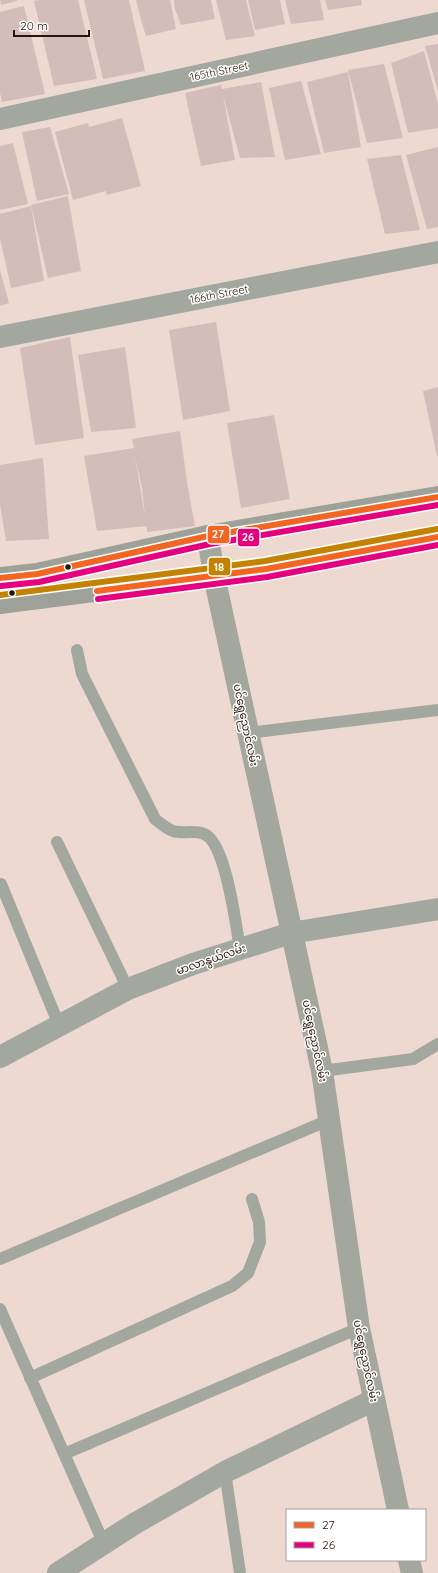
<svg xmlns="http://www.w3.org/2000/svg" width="438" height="1573" viewBox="0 0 438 1573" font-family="Quicksand,'Noto Sans Myanmar',sans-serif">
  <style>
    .building { fill: #d3bdb8; fill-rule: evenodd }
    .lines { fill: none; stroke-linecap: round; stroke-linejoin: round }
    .lane { stroke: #a2a89f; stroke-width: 12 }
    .street { stroke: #a2a89f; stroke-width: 22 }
    .secondary { stroke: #a3a79d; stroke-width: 22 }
    .primary { stroke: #9da197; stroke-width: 22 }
    .bus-1-casing { stroke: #fefefe; stroke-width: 9 }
    .bus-2-casing { stroke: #fefefe; stroke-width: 9 }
    .bus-3-casing { stroke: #fefefe; stroke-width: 9 }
    .bus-1 { stroke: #f26522; stroke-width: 6 }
    .bus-2 { stroke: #e5007d; stroke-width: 6 }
    .bus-3 { stroke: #c48202; stroke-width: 6 }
    .bus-dot { fill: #2a140a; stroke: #fefefe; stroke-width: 1.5 }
    .labels { text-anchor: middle; stroke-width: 3; stroke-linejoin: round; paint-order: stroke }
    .street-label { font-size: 11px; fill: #2a140a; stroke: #fefefe }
    .line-badge { stroke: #fefefe; stroke-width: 1.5 }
    .badge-label { font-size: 11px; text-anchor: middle; font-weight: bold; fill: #fff }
  </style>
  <rect width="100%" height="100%" fill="#edd9d0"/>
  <path class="building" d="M0,0H17V1L1,5Z
    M39,0H78L97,79L54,86L34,1Z
    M84,0H129L145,71L103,79Z
    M136,0H170L176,29L146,36L141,20Z
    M174,0H211L215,19L181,25L175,9Z
    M216,0H246L255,36L226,40Z
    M248,0H280L285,24L255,30Z
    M285,0H320L324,20L291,24Z
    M325,0H361L362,5L328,10Z
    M24,6L45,94L2,102L0,93V12Z
    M438,44V91L425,46Z
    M424,51L438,104V128L408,133L391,63Z
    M384,64L403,138L367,143L348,70Z
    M348,72L361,147L324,153L307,82Z
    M301,81L321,154L285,160L269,88Z
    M261,82L275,157L240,158L223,95L235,160L201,166L185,93L221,85L222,89Z
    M122,118L141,186L107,195L106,191L73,200L55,132L88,123L89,127Z
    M50,127L69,194L37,201L22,132Z
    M13,143L28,204L0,210V146Z
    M438,147V227L427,229L406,155Z
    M401,155L420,230L385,234L367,159Z
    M68,196L81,271L48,278L31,205Z
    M31,206L44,281L11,288L0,238V214Z
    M0,270L9,303L0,306Z
    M216,322L230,411L183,420L169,330Z
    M70,337L84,438L35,445L20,348Z
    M125,347L136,428L91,432L78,355Z
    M438,387V456H437L423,391Z
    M274,415L290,499L241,508L227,423Z
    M180,431L187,482L195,526L147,532V526L97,531L84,456L134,448L132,439ZM135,457L142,488L145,516Z
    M43,458L49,539L6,541L0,504V465Z"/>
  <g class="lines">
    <path class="lane" d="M77,650L82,674L155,819C160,823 167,829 173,831C182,834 194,830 204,834C226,842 236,926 240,949
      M248,733L438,710
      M57,842L128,989
      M1,884L59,1025
      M322,1071L413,1059L438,1044
      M0,1259L329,1120
      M0,1309L104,1544
      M30,1378L232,1286L248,1273L260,1242L259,1222L252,1199
      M64,1454L359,1328
      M225,1472L240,1573"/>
    <path class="street" d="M0,119L438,23
      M0,337L438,252
      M0,1057L128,989L193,964L291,933L438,909
      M58,1573L134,1524L225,1472L374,1400"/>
    <path class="secondary" d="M208,536L214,576L322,1071L359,1328L398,1510
      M409,1560L412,1573"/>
    <path class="primary" d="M0,578L37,574L208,536L438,497
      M0,603L266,569L438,537"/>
    <g class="bus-1-casing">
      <path id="bus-1" d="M0,578L37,574L208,536L438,497
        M97,591L266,569L438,537"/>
    </g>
    <g class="bus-2-casing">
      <path id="bus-2" d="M1,586L39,582L210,544L438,505
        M98,599L267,577L438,545"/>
    </g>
    <g class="bus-3-casing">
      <path id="bus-3" d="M0,595L265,561L437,529"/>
    </g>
    <use href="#bus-1" class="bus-1"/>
    <use href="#bus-2" class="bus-2"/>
    <use href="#bus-3" class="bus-3"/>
  </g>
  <g class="bus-dot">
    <circle cx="68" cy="567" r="3.5"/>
    <circle cx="12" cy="593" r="3.5"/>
  </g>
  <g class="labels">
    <g class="street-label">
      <text transform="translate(219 71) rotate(-12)" y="4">165th Street</text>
      <text transform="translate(219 294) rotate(-11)" y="4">166th Street</text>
      <text transform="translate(246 725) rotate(78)" y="4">ပင်ရွှေညောင်လမ်း</text>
      <text transform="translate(211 959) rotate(-19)" y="4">မာလာနွယ်လမ်း</text>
      <text transform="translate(315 1041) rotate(78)" y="4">ပင်ရွှေညောင်လမ်း</text>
      <text transform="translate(366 1361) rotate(78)" y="4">ပင်ရွှေညောင်လမ်း</text>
    </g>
  </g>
  <g class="line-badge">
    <rect x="207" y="525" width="23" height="19" rx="4" fill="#f26522"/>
    <rect x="237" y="528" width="23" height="19" rx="4" fill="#e5007d"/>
    <rect x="208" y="557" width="23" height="19" rx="4" fill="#c48202"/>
  </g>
  <g class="badge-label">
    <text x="218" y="538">27</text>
    <text x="248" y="541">26</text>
    <text x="219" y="571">18</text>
  </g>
  <rect x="286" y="1509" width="140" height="52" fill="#fefefe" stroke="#a9a09c"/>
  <rect x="294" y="1522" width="20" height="6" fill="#f26522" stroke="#a9a09c"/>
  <text x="322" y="1529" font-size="12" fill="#2a140a">27</text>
  <rect x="294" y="1542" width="20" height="6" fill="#e5007d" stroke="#a9a09c"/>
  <text x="322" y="1549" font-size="12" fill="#2a140a">26</text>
  <path d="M14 30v6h75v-6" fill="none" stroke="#2a140a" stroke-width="2"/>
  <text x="20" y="30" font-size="12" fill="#2a140a" stroke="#fefefe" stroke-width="3" paint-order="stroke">20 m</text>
</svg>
